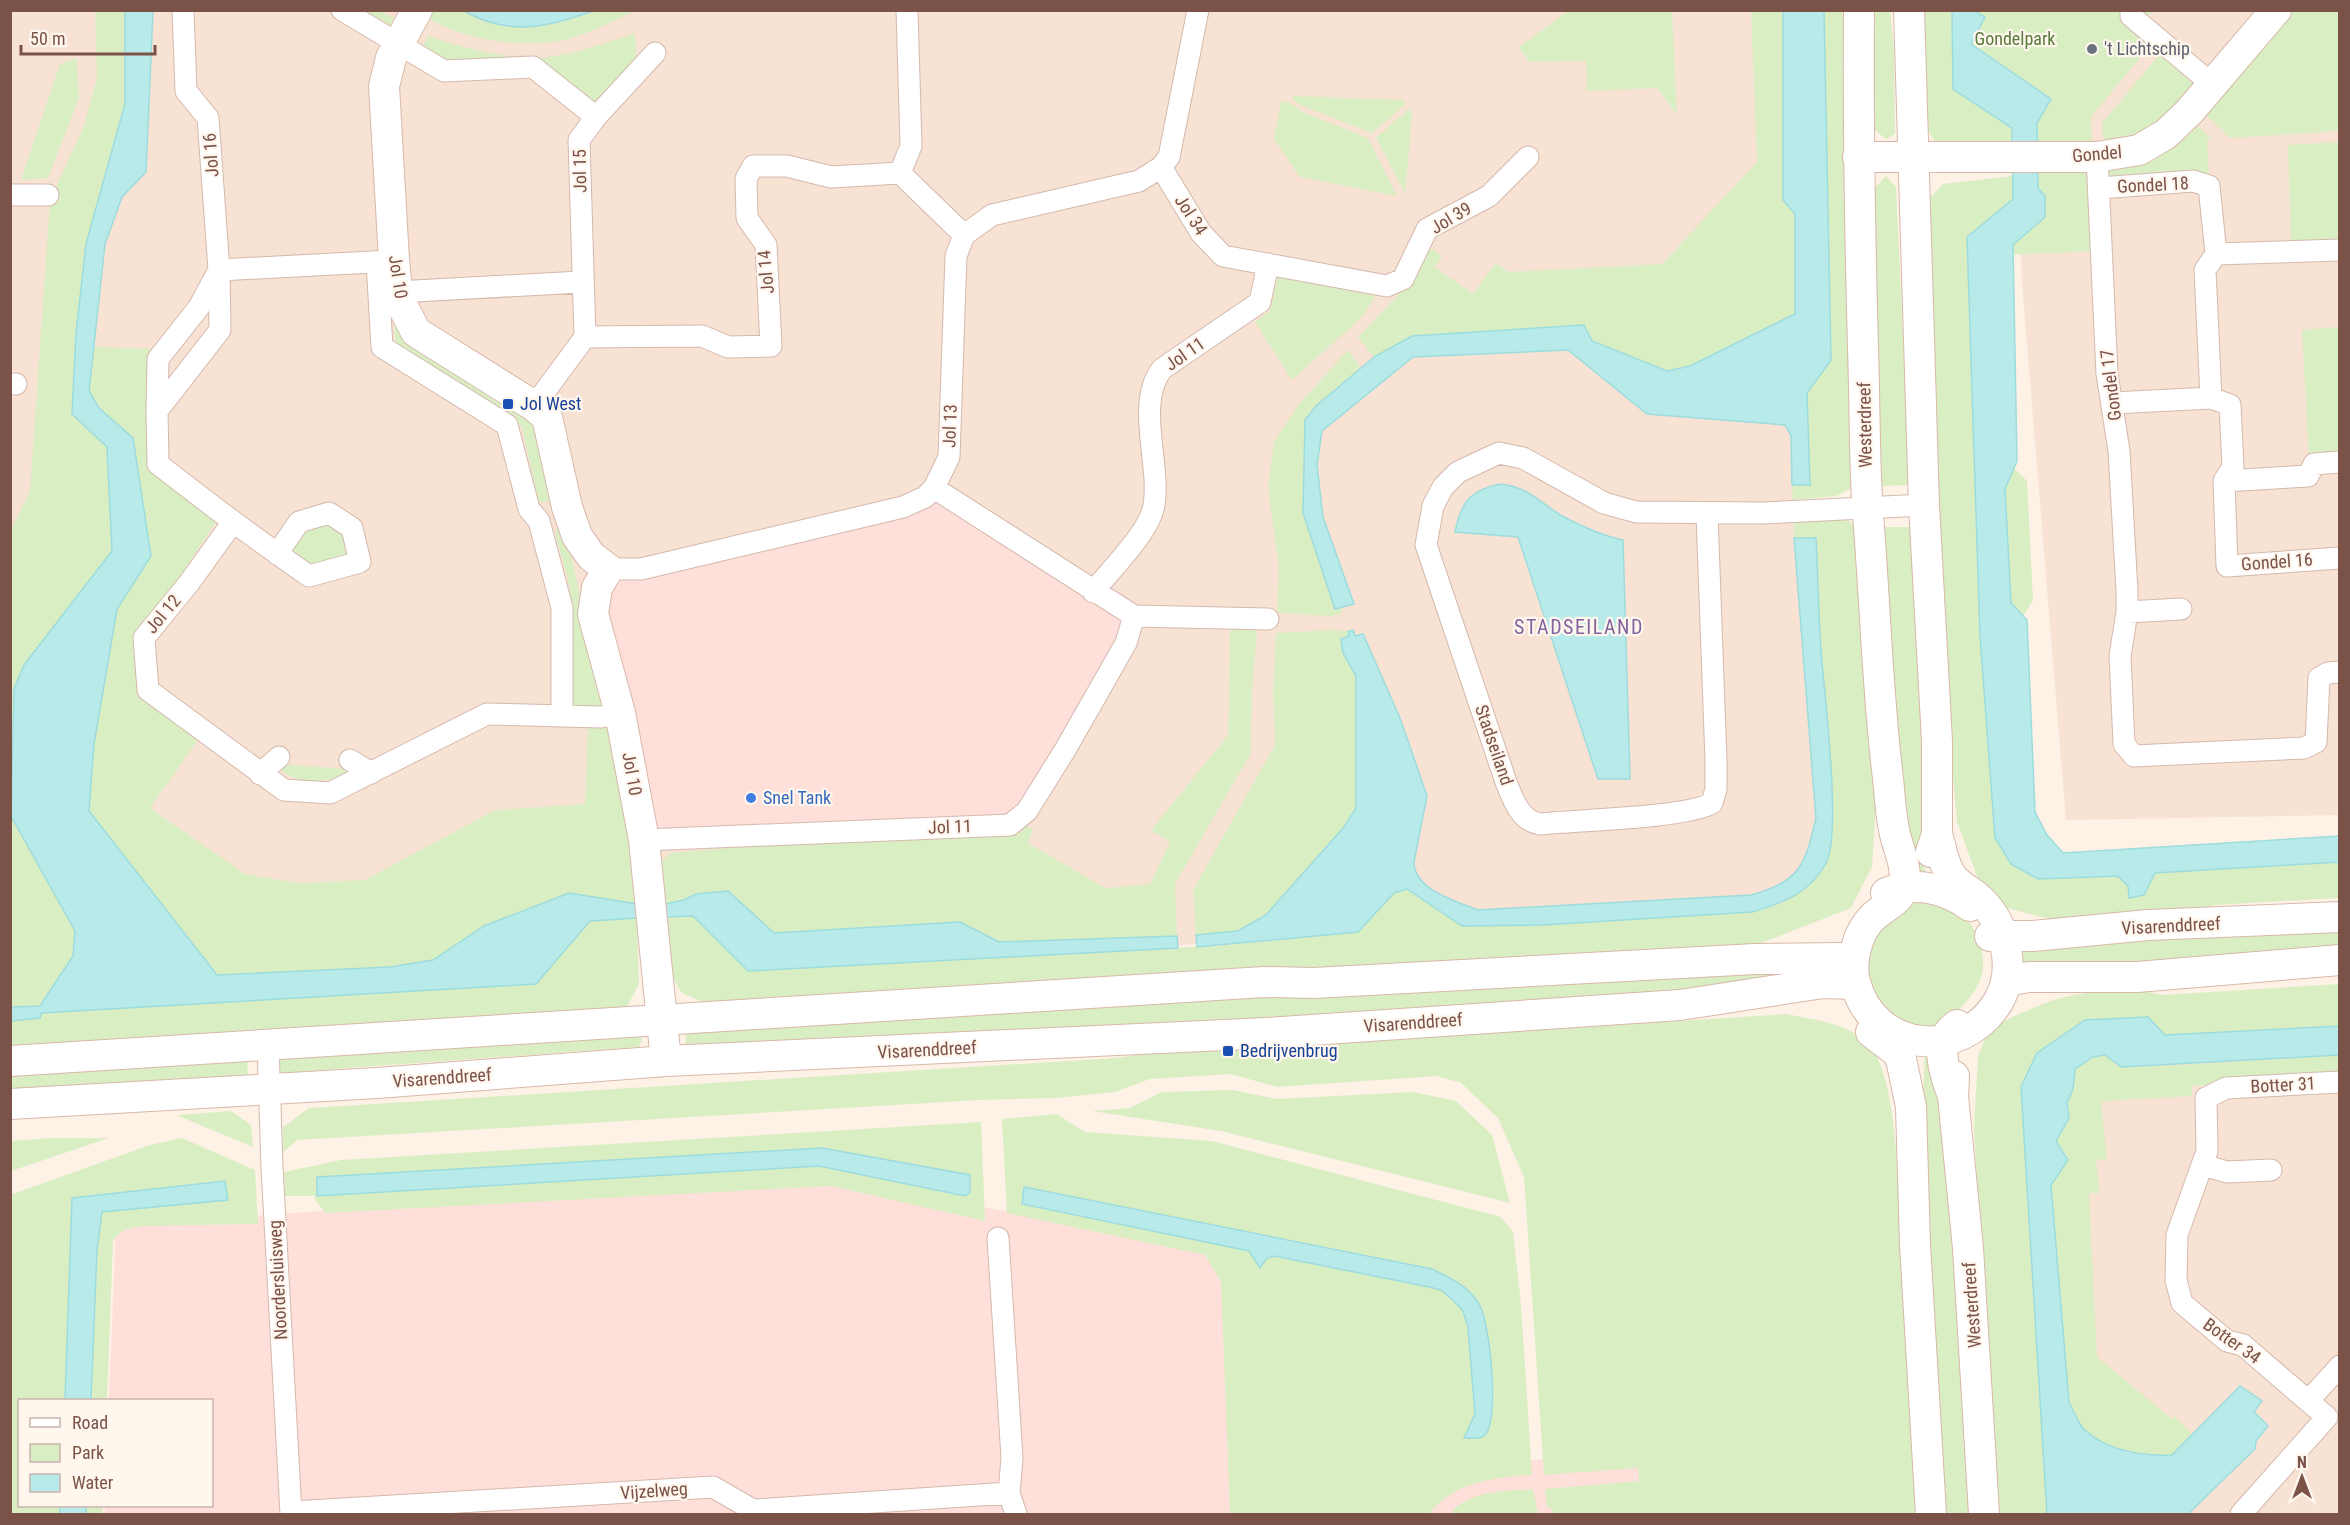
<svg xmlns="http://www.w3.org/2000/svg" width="2350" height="1525" viewBox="0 0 2350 1525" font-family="'Roboto Condensed',sans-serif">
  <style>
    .residential { fill: #f7e2d4 }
    .commercial { fill: #ffdfd9 }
    .green { fill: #daeec3; fill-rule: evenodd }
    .water { fill: #b8eaea; stroke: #9ddcdd; stroke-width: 1.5 }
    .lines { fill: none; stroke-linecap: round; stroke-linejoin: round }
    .street-casing { stroke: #d4b9ad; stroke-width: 23 }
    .secondary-casing { stroke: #d8b8aa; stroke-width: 32 }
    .street { stroke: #fff; stroke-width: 21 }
    .secondary { stroke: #fff; stroke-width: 30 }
    .worship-dot { fill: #6b7280; stroke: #fff6ee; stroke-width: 2 }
    .transit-dot { fill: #1a4fb4; stroke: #fff6ee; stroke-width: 2 }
    .shop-dot { fill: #3f7fe0; stroke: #fff6ee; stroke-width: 2 }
    .labels { text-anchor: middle; stroke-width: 4.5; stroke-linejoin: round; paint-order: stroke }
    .park-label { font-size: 18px; fill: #587b3c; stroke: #fff6ee }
    .worship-label { font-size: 18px; fill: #5b616d; stroke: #fff6ee; text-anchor: start }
    .street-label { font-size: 18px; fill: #7b5248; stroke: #fff6ee }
    .transit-label { font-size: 18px; fill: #164399; stroke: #fff6ee; text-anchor: start }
    .shop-label { font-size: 18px; fill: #366cbe; stroke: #fff6ee; text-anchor: start }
    .neighbourhood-label { font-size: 20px; letter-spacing: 1.5px; fill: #82639e; stroke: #fff6ee }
  </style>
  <rect width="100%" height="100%" fill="#fef1e6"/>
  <path class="residential" d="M10,11H1802L1792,414L1818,849L1783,896L1110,951L702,919L561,925L509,980L11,1011Z
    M2013,11H2339V815L2066,820L2022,283Z
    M2339,1029V1514H2077V1072Z"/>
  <path class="commercial" d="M936,489L1138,607L1018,824L644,841L586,584Z
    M823,1177L1219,1251L1240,1514H105V1506H212V1400H109L116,1225Z
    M1606,1452L1910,1514H1414L1459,1468Z"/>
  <path class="green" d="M95,11H125V104L86,244L76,333L72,414L107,447L112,551L24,665L14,689L11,793V529L30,491L50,200L84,126L97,78Z
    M354,11H379L397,19L391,30Z
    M426,11H464L484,22L554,24L593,11H636C614,20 582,38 558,41C514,48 462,39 423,16Z
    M1568,11H1672L1677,115L1657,88L1587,91L1586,61L1529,62L1519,47Z
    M1751,11H1783V199L1795,214V314L1690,366L1667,371L1592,341L1412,336L1374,357L1358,337L1414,278L1426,249L1434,250L1442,256L1435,267L1473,294L1496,263L1509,272L1662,264L1757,162Z
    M1824,11H1847L1852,488L1836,496L1793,500L1792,485L1809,484L1807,393L1831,360Z
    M1874,11H1890L1894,48L1895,134L1886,139L1873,129Z
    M1921,11H1952L1953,89L2012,128L2013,145L1936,143L1922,123Z
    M1975,11H2152C2144,20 2141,37 2147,49L2091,117L2092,145L2038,146L2037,123L2051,98L1970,43L1983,16Z
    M2293,11H2339V131L2230,138L2202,111Z
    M635,33L637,63L596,108L547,70L432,62L422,50L428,35C454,47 507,58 536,58C565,57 607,43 635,33Z
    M2159,55L2195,85L2139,140L2104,145L2102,123Z
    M77,58L79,98L48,178L21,180L60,64Z
    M1295,96L1403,100L1406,104L1372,133L1300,105L1291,98Z
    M1281,102H1288L1305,113L1368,138L1397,196L1300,177L1274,139Z
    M1410,108L1412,116L1405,193L1376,138Z
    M2192,121L2212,139L2207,140L2209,175L2106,178V165Z
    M2339,142V245L2291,247L2288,145Z
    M2092,167L2097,251L2013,255V245L2045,217L2038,189L2039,173Z
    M1886,176L1896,187L1910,485L1881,486L1871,214L1872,191Z
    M2013,176V199L1967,237L1980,636L1996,838L2011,864L2085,878L2118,876L2128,886L2130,898L2144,895L2155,873L2339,862V898L2214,905L2171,916L2053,920L2004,907L1984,895L1957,822L1939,622L1923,205L1943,184Z
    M1278,276L1375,296L1363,316L1292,380L1255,322L1270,311Z
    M393,311L537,422L557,499L542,503L538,499L522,427L396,349Z
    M2339,327V458L2309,460L2302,330Z
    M94,347L156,349V472L218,519L140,636L141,693L200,737L150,808L245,874L298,883L365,880L495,810L585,804L588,726L608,728L635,850L637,904L569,894L484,926L433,960L390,967L217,975L89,811L94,744L117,609L151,556L124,429L99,408L89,391Z
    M1348,350L1361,367L1317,406L1305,421L1303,513L1335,609L1341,608L1343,613L1332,616L1277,613L1279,568L1268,487L1274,442L1299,404Z
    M2014,468L2027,481L2033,600L2023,617L2011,603L2005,489Z
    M1793,516H1841L1859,528L1876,802L1872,867L1851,908L1756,945L715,1007L682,993L665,965L661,917L693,916L748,971L1227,945L1358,932L1394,893L1407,889L1462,926L1543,925L1752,912L1782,903L1827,862L1816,539L1794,538Z
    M562,519L568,541L604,706L571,705L570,587L555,533Z
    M324,521L351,538L352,563L315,572L289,552L305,525Z
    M1883,527H1912L1922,739L1925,879H1913L1900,800Z
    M1230,628L1257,631L1252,690L1251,753L1175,884L1177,936L999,942L960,922L774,933L728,891L696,894L684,900L660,905L656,867L671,853L764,845L1021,832L1026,825L1033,829L1028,843L1105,888L1150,884L1170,842L1151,830L1228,735Z
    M1330,630L1348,631L1349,636L1341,639L1343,653L1356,676V808L1344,827L1266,915L1238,931L1196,935L1193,890L1275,745L1273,692L1276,633Z
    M289,765L361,770C325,781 307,790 274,766Z
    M10,816L75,931L73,956L35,1013L536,984L591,920L637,918L639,984L624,1012L11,1050Z
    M1922,898C1935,904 1954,909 1965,918C1973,924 1978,937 1981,947C1992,986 1961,1008 1934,1031L1892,1020L1885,1014L1865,978L1872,937L1913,899Z
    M2339,930V951L2016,970V947Z
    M1833,968L1776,988L751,1048L685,1047L686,1031L1663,973Z
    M2339,984V1026L2165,1035L2148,1017L2021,1087L2047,1514H1996L1974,1127L1978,1056L1990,1027C2010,1019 2030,1008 2051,1001C2083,991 2129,986 2162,995Z
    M1786,1014C1817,1020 1862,1025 1877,1057C1895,1095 1896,1159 1900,1201C1909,1305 1916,1410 1922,1514H1554L1550,1507L1547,1508L1545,1489L1639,1481L1638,1468L1544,1475L1524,1177L1498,1118L1461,1083L1437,1076L1277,1087L1231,1074L1150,1079L1115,1092L1056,1098L980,1100L297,1140L283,1152V1127L309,1108L1116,1058L1183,1048H1262Z
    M640,1031L642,1040L639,1047L280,1073L279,1055Z
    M1935,1049L1958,1302L1971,1514H1943L1922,1128L1925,1050Z
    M2106,1055L2117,1066H2168L2339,1055V1076L2192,1086V1096L2101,1101L2107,1159L2096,1160L2100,1193H2089L2097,1357L2172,1419L2175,1416L2192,1435L2172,1455C2142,1455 2110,1452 2086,1431C2078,1425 2074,1411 2069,1402L2051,1185L2060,1173L2067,1156L2056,1141L2069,1109L2067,1103L2073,1089L2075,1069L2093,1057Z
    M247,1058L248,1076L11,1092V1075Z
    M1232,1090L1277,1099L1413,1092L1456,1101L1492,1135L1510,1203L1221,1131L1092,1111L1130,1108L1162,1092Z
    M231,1111L251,1125L253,1147L176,1115Z
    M1056,1114L1085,1132L1212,1141L1501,1217L1513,1232L1521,1305L1532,1475C1492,1478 1455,1481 1429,1514H1230L1221,1282L1205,1255L1007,1213L1002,1119ZM1024,1187L1432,1269C1449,1279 1470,1287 1480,1305C1490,1325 1500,1417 1486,1434C1480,1440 1472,1438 1464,1438L1475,1414L1468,1327L1463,1311L1455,1302L1441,1290L1429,1287L1274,1256L1267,1258L1260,1267L1249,1251L1022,1204Z
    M981,1122L985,1221L831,1186L325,1213L314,1198L316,1196H285L284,1172L341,1160ZM822,1148L971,1186L965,1196L819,1166L317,1195V1177Z
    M50,1138H109L11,1171V1141Z
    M182,1138L255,1170L258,1224L143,1226L124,1230L113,1240L107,1400H91L97,1250L102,1212L227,1200L224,1181L72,1198L65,1400H20V1506H60V1514H11L10,1195L150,1145Z
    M1533,1489L1538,1514H1450C1468,1490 1505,1491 1533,1489Z
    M86,1506H103L102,1514H86Z"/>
  <path class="water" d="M125,11H153L146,172L122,197L105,244L89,391L99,408L133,438L151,556L117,609L94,744L89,811L217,975L390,967L433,960L484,926L569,893L637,904V918L590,921L536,984L41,1013L40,1018L11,1021V1007L40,1006L73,956L75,931L11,816L14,689L24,665L112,551L107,447L72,414L76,333L86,244L125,104Z
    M464,11H593C546,27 510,37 464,11Z
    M1783,11H1824L1831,360L1807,393L1810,485H1792L1791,435L1785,425L1647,414L1568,350L1413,357L1322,431L1317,465L1323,517L1354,604L1335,609L1303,513L1305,420L1316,406L1374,357L1412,336L1584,325L1592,341L1667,371L1690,366L1795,314V214L1783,200Z
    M1952,11H1975L1985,17L1971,44L2051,99L2037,123L2038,188L2045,196V217L2013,245L2017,461L2005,489L2011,603L2027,620L2035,812L2047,835L2063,853L2339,836V862L2155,873L2144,895L2129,898L2128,886L2118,876L2038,879L2011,864L1995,838L1980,636L1967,237L2013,199L2012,128L1953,89Z
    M1501,484C1530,488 1539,502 1562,516C1581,526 1603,536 1623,540L1630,779H1598L1518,537L1455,532C1461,502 1470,490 1501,484Z
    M1794,538H1816C1818,570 1818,603 1820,635C1822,680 1843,830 1826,863C1810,893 1783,903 1752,912L1543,925L1462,926L1407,889L1394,893L1358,932L1197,947L1196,935L1238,931L1266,915L1344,827L1356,808V676L1343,653L1341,639L1349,636L1348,631L1353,630L1355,636L1363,634L1400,718L1427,796L1414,862C1414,890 1456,901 1478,910L1751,895C1800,881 1805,866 1816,818Z
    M728,891L774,933L960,922L999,942L1177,936L1178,948L748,971L693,916L661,917L660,905L684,900L696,894Z
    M2148,1017L2165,1035L2339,1026V1055L2121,1067L2105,1055L2093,1057L2075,1069L2073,1089L2067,1103L2069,1118L2056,1141L2068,1160L2051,1185L2069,1402C2074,1411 2078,1425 2086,1431C2110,1452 2142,1456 2172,1455L2240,1386L2262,1401L2254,1412L2268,1426L2256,1441L2255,1449L2188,1514H2047L2021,1087L2037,1053L2085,1020Z
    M822,1148L970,1175V1192L965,1196L819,1166L317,1196V1177Z
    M225,1181L228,1200L102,1212L97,1250L91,1400H65L72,1198Z
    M1024,1187L1432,1269C1451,1278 1468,1286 1479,1304C1490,1322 1500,1419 1485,1435C1480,1440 1471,1438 1464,1438L1475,1414L1468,1327L1463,1311L1455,1302L1441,1290L1429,1287L1274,1256L1267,1258L1260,1268L1249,1251L1022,1204Z
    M60,1506H86V1514H60Z"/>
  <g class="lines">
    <g class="street-casing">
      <path id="street" d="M183,10L186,91L208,118L219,270L220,330L157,411L158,464C208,503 258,541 309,576L360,562L352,528L329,513L299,522L277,554
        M342,10L444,71L533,67L596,117
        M1198,10L1169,157L1161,167L1201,233L1223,256L1387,286L1403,279L1427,229L1489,196L1528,157
        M2131,10V16L2213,85
        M2097,157L2107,374L2119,451L2127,591V612L2120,656L2124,744L2134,756L2304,748L2316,742L2319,678L2328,673L2340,672
        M900,173L964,235
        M2100,188L2193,181L2209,186L2216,254L2205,270L2211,398
        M10,195H48
        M2216,254L2340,250
        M377,262L382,347L507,425L529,509L539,521L562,608V716
        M397,292L581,282
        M585,337L702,336L728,347L771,346L766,245L747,218L746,179L753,166H787L831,177L900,173L911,146L907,10
        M10,384H16
        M2113,403L2211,398L2230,405L2233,467L2224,481L2227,566L2340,558
        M534,406L585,337L579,140L596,117L655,53
        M157,411L158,359L199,307L219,270L391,261
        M2224,481L2308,476L2314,464L2340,462
        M934,488L1134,616L1268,619
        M1707,514L1716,761V789L1712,803C1687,818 1576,820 1540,824C1520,821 1513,799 1506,782L1426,545L1433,506L1443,487L1458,472L1499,453L1523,458L1604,503L1636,512L1764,513L1924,505
        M233,522L189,583L144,638L148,690L284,790L330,793L487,714L601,717L620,713
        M608,569H641L903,507L925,497L934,488L949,457L956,256L964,235L992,215L1139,181L1161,167
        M1093,592C1110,570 1150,532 1154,505C1161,464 1135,404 1162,369L1260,302L1268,264
        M2127,612L2181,609
        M350,760L371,773
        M260,774L279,757
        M644,840L1010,825L1027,811L1065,750L1126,643L1134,616
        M268,1045L272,1167L291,1514
        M2203,1165L2227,1172L2271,1170
        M998,1238L1012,1458L1009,1493L1016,1514
        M2308,1401L2243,1345L2227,1341L2182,1303L2176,1280L2177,1235L2207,1151L2206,1098L2226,1088L2340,1082
        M292,1512L713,1487L753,1510L1009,1493
        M2241,1514L2327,1417L2308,1401L2340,1366"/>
    </g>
    <g class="secondary-casing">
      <path id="secondary" d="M417,10L391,58L384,86L394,260L397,292L401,303L416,332L534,406L547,417L567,507L577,536L591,556L608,569L597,588L593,614L620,713L644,840L666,1061
        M1859,10C1858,123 1860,236 1863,349C1865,404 1864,460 1868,515C1875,599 1877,685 1887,770C1890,792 1890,817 1896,838C1900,853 1905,862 1905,878C1905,901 1886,904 1872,918C1857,933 1850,962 1855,982C1873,1052 1961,1062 1998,1002C2018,968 2005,920 1976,896C1968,890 1960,886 1954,879C1943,867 1942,849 1937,834
        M1909,10L1924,505L1937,741V834L1931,852
        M1858,157H2097L2139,150L2166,134L2189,112L2276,10
        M1886,893C1915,881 1945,888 1970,906
        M1990,936H2033L2148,925L2340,917
        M2006,981L2029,977H2137L2340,960
        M1871,1032L1897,1052L1901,1059L1911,1107L1915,1245L1931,1514
        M10,1061L1264,982L1314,983L1755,959L1841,958
        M1954,1076L1953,1096L1968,1248L1984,1514
        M1953,1096C1944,1073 1933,1042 1957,1025
        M10,1104L377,1083L666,1061L1267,1033L1680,1005L1823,983L1855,984"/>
    </g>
    <use href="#street" class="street"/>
    <use href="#secondary" class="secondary"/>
  </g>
  <circle class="worship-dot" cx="2092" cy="49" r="6"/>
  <g class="transit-dot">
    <rect x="502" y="398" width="12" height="12" rx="3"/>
    <rect x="1222" y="1045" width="12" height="12" rx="3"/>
  </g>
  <circle class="shop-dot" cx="751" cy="798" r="6"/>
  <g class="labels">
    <g class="park-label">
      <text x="2015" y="45">Gondelpark</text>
    </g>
    <g class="worship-label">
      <text x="2104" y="55">'t Lichtschip</text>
    </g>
    <g class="street-label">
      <text transform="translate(2097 154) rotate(-5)" y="6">Gondel</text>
      <text transform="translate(211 155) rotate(-94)" y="6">Jol 16</text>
      <text transform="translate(580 171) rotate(-91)" y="6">Jol 15</text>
      <text transform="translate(2153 185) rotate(-3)" y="6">Gondel 18</text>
      <text transform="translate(1191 215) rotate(57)" y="6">Jol 34</text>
      <text transform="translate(1451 218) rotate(-31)" y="6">Jol 39</text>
      <text transform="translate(766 272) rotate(-95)" y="6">Jol 14</text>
      <text transform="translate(398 277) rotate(81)" y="6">Jol 10</text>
      <text transform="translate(1185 354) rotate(-35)" y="6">Jol 11</text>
      <text transform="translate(2111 385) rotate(-97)" y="6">Gondel 17</text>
      <text transform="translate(1865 425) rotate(-91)" y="6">Westerdreef</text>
      <text transform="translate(950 426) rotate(-88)" y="6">Jol 13</text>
      <text transform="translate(2277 562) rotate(-4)" y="6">Gondel 16</text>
      <text transform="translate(163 614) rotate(-50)" y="6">Jol 12</text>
      <text transform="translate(1494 745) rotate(71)" y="6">Stadseiland</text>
      <text transform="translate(632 774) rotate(80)" y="6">Jol 10</text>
      <text transform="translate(950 827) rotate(-2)" y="6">Jol 11</text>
      <text transform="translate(2171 926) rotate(-3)" y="6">Visarenddreef</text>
      <text transform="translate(1413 1023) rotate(-4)" y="6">Visarenddreef</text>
      <text transform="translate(927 1050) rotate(-3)" y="6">Visarenddreef</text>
      <text transform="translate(442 1078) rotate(-4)" y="6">Visarenddreef</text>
      <text transform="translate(2283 1085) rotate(-3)" y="6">Botter 31</text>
      <text transform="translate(278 1280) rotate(-93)" y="6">Noordersluisweg</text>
      <text transform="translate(1972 1305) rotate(-94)" y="6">Westerdreef</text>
      <text transform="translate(2232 1341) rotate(35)" y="6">Botter 34</text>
      <text transform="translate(654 1491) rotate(-4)" y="6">Vijzelweg</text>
    </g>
    <g class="transit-label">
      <text x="520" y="410">Jol West</text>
      <text x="1240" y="1057">Bedrijvenbrug</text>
    </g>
    <g class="shop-label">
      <text x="763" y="804">Snel Tank</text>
    </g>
    <g class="neighbourhood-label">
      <text x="1579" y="634">STADSEILAND</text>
    </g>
  </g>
  <rect width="2350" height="1525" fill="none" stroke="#7b5248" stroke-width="24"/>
  <rect x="18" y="1399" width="195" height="108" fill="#fff6ee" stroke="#cab4ac" stroke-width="1.5"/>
  <rect x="30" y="1418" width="30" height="9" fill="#ffffff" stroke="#cab4ac" stroke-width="1.5"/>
  <text x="72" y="1429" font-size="18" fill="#7b5248">Road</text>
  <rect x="30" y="1444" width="30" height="18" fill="#daeec3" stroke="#cab4ac" stroke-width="1.5"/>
  <text x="72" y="1459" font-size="18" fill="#7b5248">Park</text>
  <rect x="30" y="1474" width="30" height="18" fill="#b8eaea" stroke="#cab4ac" stroke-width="1.5"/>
  <text x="72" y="1489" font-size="18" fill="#7b5248">Water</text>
  <g transform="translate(2302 1477)" stroke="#fff6ee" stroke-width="4.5" paint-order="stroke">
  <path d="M0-4.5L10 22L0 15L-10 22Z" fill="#7b5248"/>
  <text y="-9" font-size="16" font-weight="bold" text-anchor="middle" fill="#7b5248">N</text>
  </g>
  <path d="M21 45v9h134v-9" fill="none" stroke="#7b5248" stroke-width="3"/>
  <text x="30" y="45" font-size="18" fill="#7b5248" stroke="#fff6ee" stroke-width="4.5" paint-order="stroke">50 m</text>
</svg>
